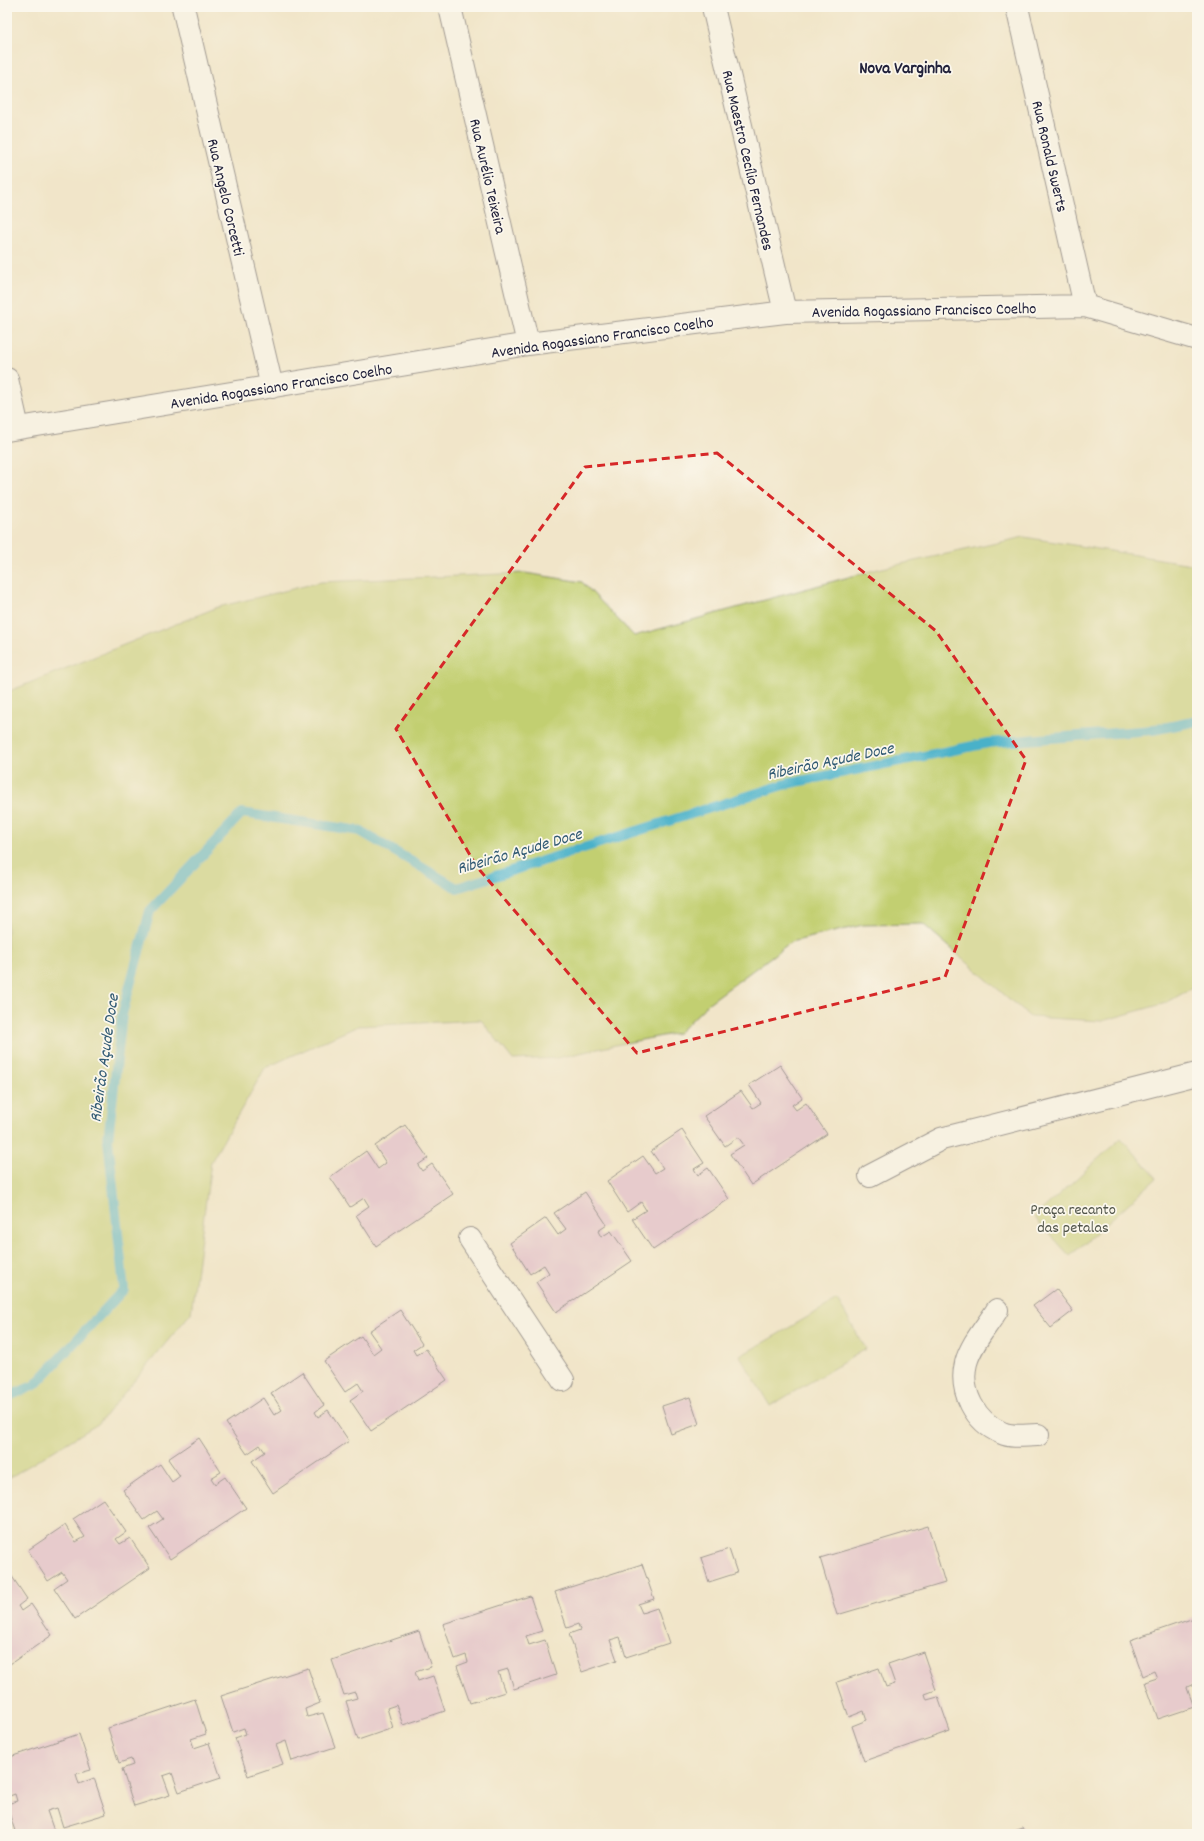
<svg xmlns="http://www.w3.org/2000/svg" width="1204" height="1841" viewBox="0 0 1204 1841" font-family="Dekko,sans-serif">
  <style>
    .green { fill: #c2cf71; stroke: #727856 }
    .lines { fill: none; stroke-linecap: round; stroke-linejoin: round }
    .stream { stroke: #4ab1c9; stroke-width: 10 }
    .building { fill: #dbacd0 }
    .minor-casing { stroke: #413f50; stroke-width: 24 }
    .minor { stroke: #fff; stroke-width: 22 }
    .marked { fill: none; stroke: #d62828; stroke-width: 3; stroke-dasharray: 8 5; stroke-linejoin: round }
    .labels { text-anchor: middle; stroke-width: 3.5; stroke-linejoin: round; paint-order: stroke }
    .street-label { font-size: 16px; fill: #22223b; stroke: #fbf7ec }
    .park-label { font-size: 16px; fill: #52564b; stroke: #fbf7ec }
    .neighbourhood-label { font-size: 17px; font-weight: bold; fill: #22223b; stroke: #fbf7ec }
    .water-label { font-size: 17px; font-style: italic; fill: #325b74; stroke: #fbf7ec }
  </style>
  <rect width="100%" height="100%" fill="#fbf7ec"/>
  <filter id="ink" filterUnits="userSpaceOnUse"><feTurbulence type="fractalNoise" baseFrequency=".025" numOctaves="2"/><feDisplacementMap in="SourceGraphic" scale="8" xChannelSelector="R" yChannelSelector="G"/><feConvolveMatrix kernelMatrix="1 2 1 2 8 2 1 2 1" color-interpolation-filters="sRGB"/></filter>
  <filter id="wash" filterUnits="userSpaceOnUse"><feTurbulence type="fractalNoise" baseFrequency=".012" numOctaves="4" result="noise"/><feDisplacementMap in="SourceGraphic" scale="16" xChannelSelector="R" yChannelSelector="G"/><feGaussianBlur stdDeviation="0.9" result="paint"/><feColorMatrix in="noise" values="0 0 0 0 0 0 0 0 0 0 0 0 0 0 0 0 0 1.4 0 .05"/><feComposite in="paint" operator="in"/></filter>
  <g filter="url(#wash)">
    <rect width="100%" height="100%" fill="#f1e5c9"/>
    <path class="green" d="M1024,537L1197,565V985L1166,1003L1102,1021L1030,1017L923,924L863,925L791,942L710,1002L678,1033L620,1044L557,1058L513,1060L481,1020L358,1026L265,1068L211,1162L191,1313L98,1424L7,1479V692L218,607L321,582L525,573L582,582L634,636L878,569Z
      M1121,1138L1157,1178L1070,1256L1034,1217Z
      M837,1300L866,1349L770,1406L740,1356Z"/>
    <g class="lines">
      <path class="stream" d="M7,1397L35,1385L124,1289L108,1140L122,1015L150,911L242,813L360,831L457,888L786,784L988,743L1153,730L1197,721"/>
    </g>
    <g id="blocks">
      <path class="building" d="M780,1065L802,1098L792,1105L796,1110L806,1103L827,1134L751,1185L730,1154L744,1145L738,1137L725,1146L704,1116L741,1091L753,1108L761,1103L749,1085Z
        M405,1125L428,1158L418,1165L422,1171L432,1164L453,1194L376,1246L356,1215L369,1206L364,1198L350,1207L330,1177L366,1151L378,1169L386,1163L375,1146Z
        M682,1130L704,1163L694,1169L698,1175L708,1168L729,1199L653,1250L632,1219L646,1210L641,1202L627,1212L607,1181L643,1156L655,1173L663,1168L651,1151Z
        M585,1192L607,1225L598,1231L601,1237L611,1231L632,1261L556,1312L536,1282L549,1273L544,1265L530,1274L510,1243L546,1218L558,1235L566,1229L554,1213Z
        M1056,1289L1073,1311L1051,1328L1033,1306Z
        M400,1310L422,1344L413,1350L416,1355L426,1349L447,1380L371,1431L350,1400L363,1391L358,1383L345,1392L324,1361L361,1336L373,1354L381,1348L369,1331Z
        M302,1372L324,1405L315,1412L318,1417L328,1410L349,1441L273,1493L252,1461L265,1452L260,1445L247,1454L226,1423L263,1398L274,1415L282,1410L271,1393Z
        M690,1397L699,1424L671,1434L662,1406Z
        M199,1438L221,1472L211,1478L215,1484L225,1477L246,1508L170,1559L149,1528L163,1519L157,1511L144,1520L123,1490L160,1464L172,1482L180,1476L168,1459Z
        M103,1499L126,1532L116,1539L120,1544L130,1538L150,1568L75,1619L54,1588L67,1579L62,1572L48,1581L28,1550L65,1525L76,1542L85,1537L73,1519Z
        M928,1526L945,1583L837,1615L820,1558Z
        M729,1549L737,1573L709,1582L701,1558Z
        M642,1564L654,1599L638,1604L642,1613L657,1608L669,1643L626,1657L620,1637L610,1640L617,1660L582,1672L569,1634L580,1630L578,1624L567,1628L555,1592Z
        M7,1569L27,1599L18,1606L21,1611L31,1604L52,1635L7,1666Z
        M530,1596L542,1631L526,1636L529,1645L545,1640L556,1675L514,1689L508,1669L498,1672L505,1692L470,1703L457,1666L468,1662L466,1655L455,1659L443,1624Z
        M1197,1617V1687L1196,1684L1187,1688L1194,1707L1158,1719L1145,1682L1157,1678L1154,1671L1143,1676L1130,1640Z
        M419,1631L431,1667L415,1672L418,1681L433,1676L445,1711L403,1725L396,1705L387,1708L393,1728L358,1740L346,1701L357,1698L355,1692L344,1695L332,1660Z
        M923,1652L936,1690L925,1694L927,1700L938,1697L950,1731L864,1761L852,1726L867,1720L864,1711L849,1717L837,1682L879,1668L886,1687L895,1684L888,1664Z
        M308,1668L320,1703L305,1709L307,1717L323,1713L335,1747L292,1761L286,1741L276,1745L283,1764L248,1776L235,1738L246,1734L244,1728L233,1732L221,1696Z
        M195,1699L206,1734L191,1739L194,1748L209,1743L221,1778L179,1792L172,1773L163,1776L170,1795L134,1806L122,1769L133,1765L131,1759L119,1763L108,1728Z
        M79,1734L91,1770L76,1774L79,1784L94,1778L106,1814L63,1827L57,1808L47,1811L54,1831L44,1834H16L7,1807V1804L17,1801L15,1794L7,1797V1758Z
        M1022,1827L1025,1834H1002Z"/>
    </g>
  </g>
  <g filter="url(#ink)">
    <use href="#blocks" fill-opacity="0" stroke="#413f50" stroke-width="1"/>
    <g class="lines">
      <g class="minor-casing">
        <path id="minor" d="M183,7L272,387
          M450,7L528,344
          M713,7L785,312
          M1017,7L1085,306
          M7,379L18,428
          M7,430L528,344L785,312L1085,306L1197,339
          M870,1176L941,1139L1197,1074
          M470,1239L563,1380
          M997,1310C987,1326 971,1344 966,1363C959,1391 975,1422 1002,1433C1013,1438 1026,1435 1038,1435"/>
      </g>
      <use href="#minor" class="minor"/>
    </g>
  </g>
  <path d="M0 0H1204V1841H0ZM717,453L936,631L1026,760L945,977L637,1053L477,867L396,729L585,467Z" fill="#f1e5c9" fill-opacity=".55" fill-rule="evenodd"/>
  <path class="marked" d="M717,453L936,631L1026,760L945,977L637,1053L477,867L396,729L585,467Z"/>
  <g class="labels">
    <g class="street-label">
      <text transform="translate(1051 156) rotate(77)" y="6">Rua Ronald Swerts</text>
      <text transform="translate(749 160) rotate(77)" y="6">Rua Maestro Cecílio Fernandes</text>
      <text transform="translate(489 176) rotate(77)" y="6">Rua Aurélio Teixeira</text>
      <text transform="translate(227 197) rotate(77)" y="6">Rua Angelo Corcetti</text>
      <text transform="translate(924 309) rotate(-1)" y="6">Avenida Rogassiano Francisco Coelho</text>
      <text transform="translate(602 336) rotate(-8)" y="6">Avenida Rogassiano Francisco Coelho</text>
      <text transform="translate(281 385) rotate(-9)" y="6">Avenida Rogassiano Francisco Coelho</text>
    </g>
    <g class="park-label">
      <text x="1073" y="1214">Praça recanto<tspan x="1073" dy="18">das petalas</tspan></text>
    </g>
    <g class="neighbourhood-label">
      <text x="905" y="73">Nova Varginha</text>
    </g>
    <g class="water-label">
      <text transform="translate(830 760) rotate(-12)" y="6">Ribeirão Açude Doce</text>
      <text transform="translate(519 850) rotate(-16)" y="6">Ribeirão Açude Doce</text>
      <text transform="translate(103 1058) rotate(-82)" y="6">Ribeirão Açude Doce</text>
    </g>
  </g>
  <rect width="1204" height="1841" fill="none" stroke="#fbf7ec" stroke-width="24"/>
</svg>
